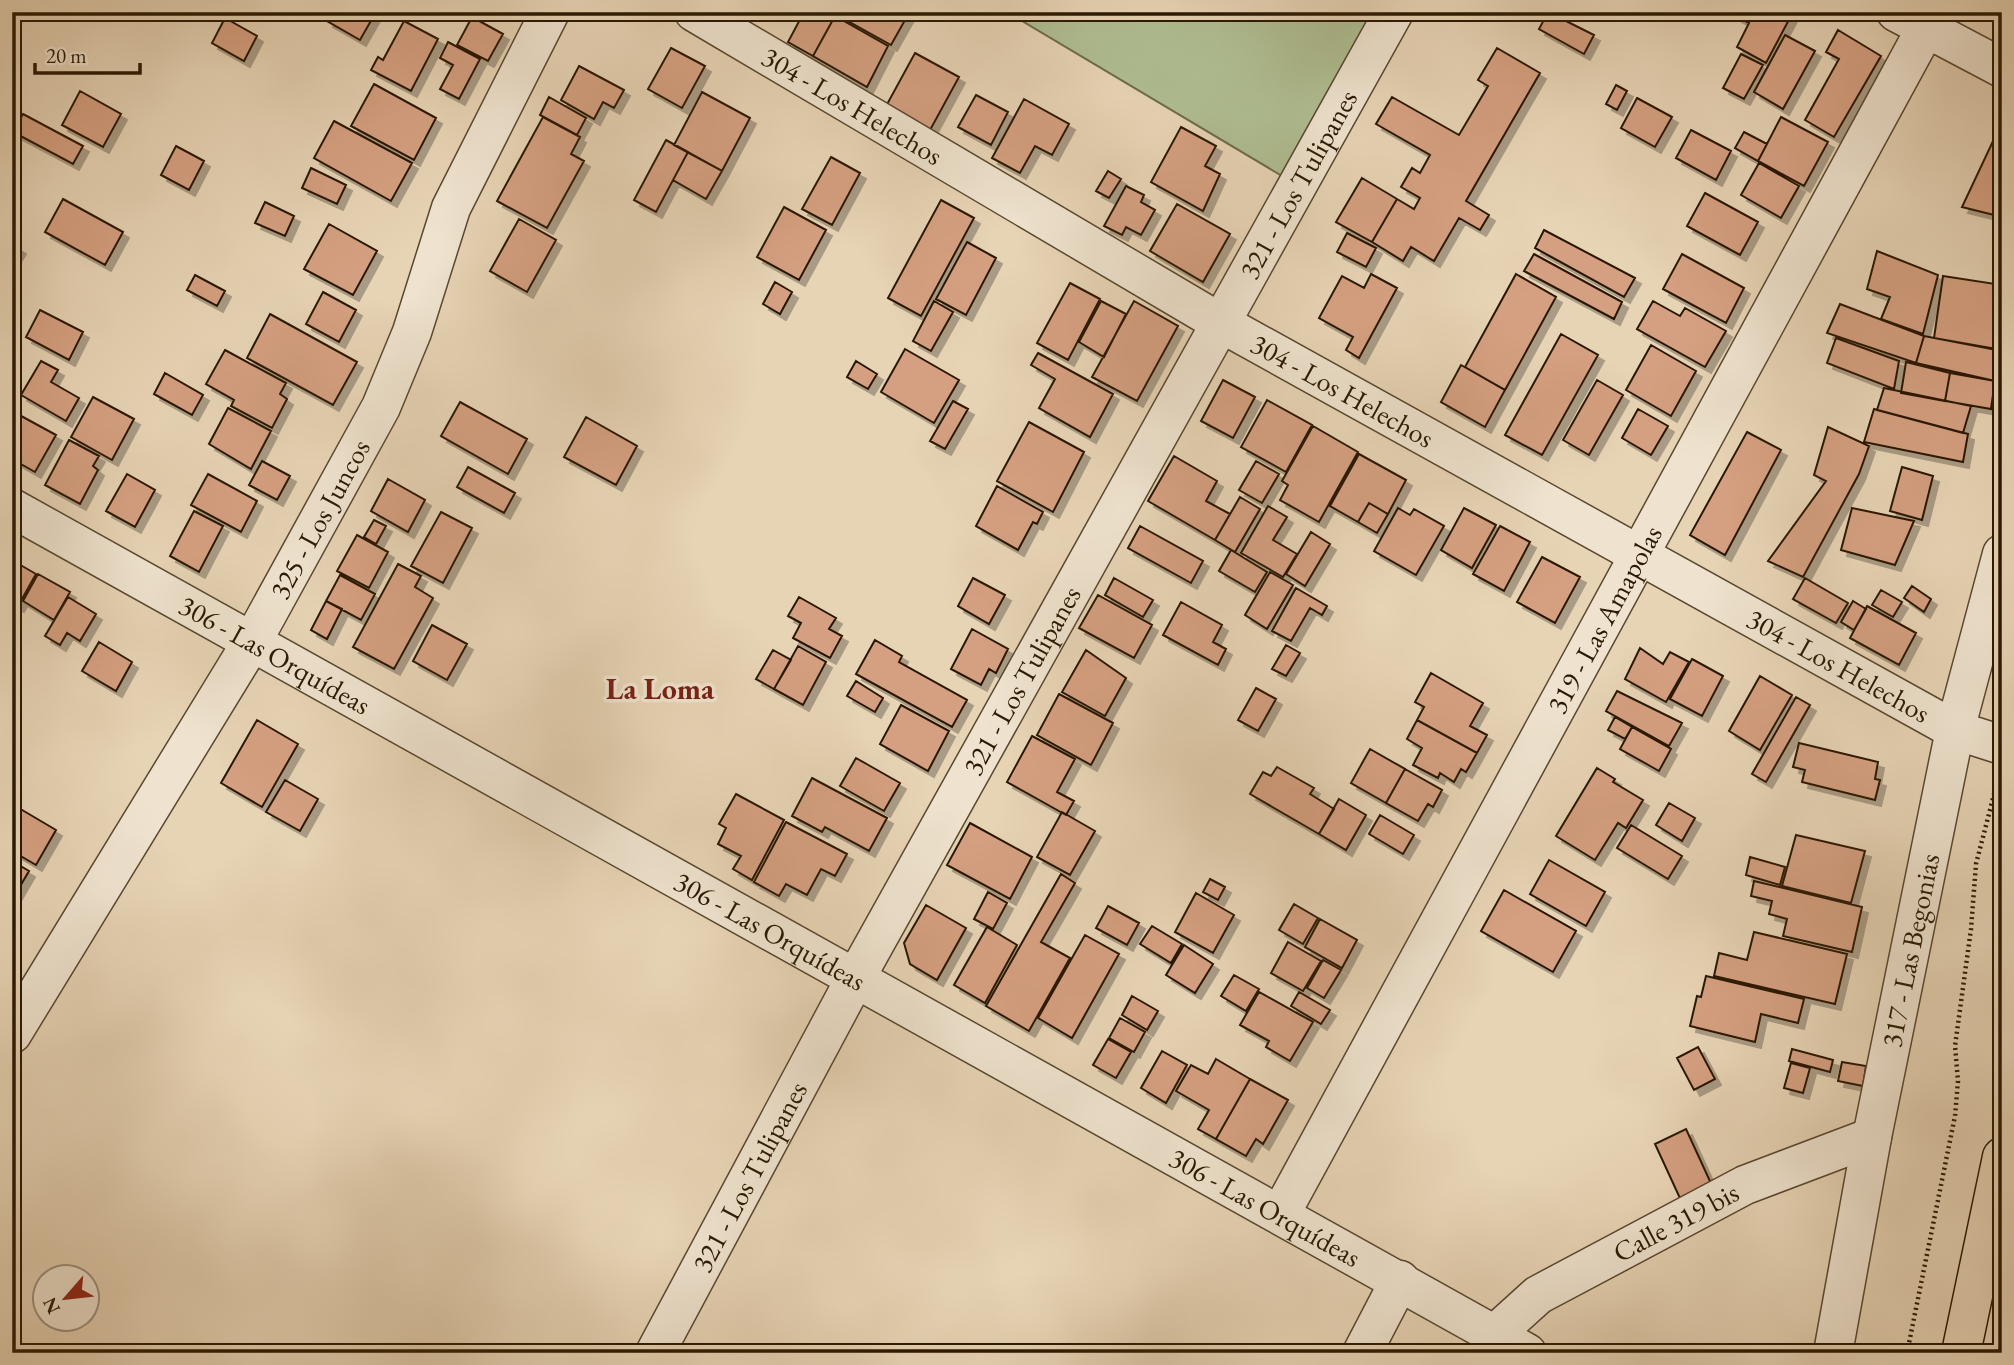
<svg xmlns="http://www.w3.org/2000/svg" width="2014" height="1365" viewBox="0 0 2014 1365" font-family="'EB Garamond',serif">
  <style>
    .green { fill: #afbe92; stroke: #6c6c4a; stroke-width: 2 }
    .building { fill: #d5a081; stroke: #2a1903; stroke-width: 2; filter: url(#shadow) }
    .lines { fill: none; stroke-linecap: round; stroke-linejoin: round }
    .street-casing { stroke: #594830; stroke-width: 41 }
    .primary-casing { stroke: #2a1903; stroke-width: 41 }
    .path { stroke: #2a1903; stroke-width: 4.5; stroke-dasharray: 2 3.5; stroke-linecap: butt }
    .street { stroke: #efe3cf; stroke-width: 38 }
    .primary { stroke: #e7d4b5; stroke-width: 38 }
    .labels { text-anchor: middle; stroke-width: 7; stroke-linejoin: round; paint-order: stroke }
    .street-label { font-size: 28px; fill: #2a1903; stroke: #efe3cf }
    .neighbourhood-label { font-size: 30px; font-weight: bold; fill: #7a1f14; stroke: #efe3cf }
  </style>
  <defs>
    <filter id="shadow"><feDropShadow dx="6" dy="6" stdDeviation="0" flood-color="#0004"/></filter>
  </defs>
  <rect width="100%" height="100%" fill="#e7d4b5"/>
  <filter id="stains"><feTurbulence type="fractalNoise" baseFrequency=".00286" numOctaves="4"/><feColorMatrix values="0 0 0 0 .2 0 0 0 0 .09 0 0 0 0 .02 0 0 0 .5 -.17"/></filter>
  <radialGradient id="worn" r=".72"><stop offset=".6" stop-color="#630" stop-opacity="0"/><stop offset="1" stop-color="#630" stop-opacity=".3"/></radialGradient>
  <path class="green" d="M1007,12H1379L1282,176Z"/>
  <path class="building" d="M332,12H376L360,40L327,21Z
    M804,12H828L835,16L813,56L788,42Z
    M838,12L879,13H909L891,45L837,15Z
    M1548,12L1594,35L1584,54L1539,29Z
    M1738,12H1793L1766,63L1737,47L1749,23L1736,16Z
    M835,16L888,46L867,87L813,56Z
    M472,17L503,34L488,61L457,45Z
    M225,18L257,36L244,61L212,43Z
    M404,21L438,39L411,91L371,70L378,57L383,60Z
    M1838,30L1881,56L1834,137L1805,120L1839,59L1826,52Z
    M1785,35L1815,51L1783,109L1754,92Z
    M448,42L480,59L459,99L440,89L453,65L440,58Z
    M671,48L705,66L682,108L648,89Z
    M1497,48L1540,73L1466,201L1489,215L1480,230L1459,218L1434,261L1411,247L1403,261L1372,242L1397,199L1414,209L1420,198L1401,187L1412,168L1420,173L1430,155L1376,124L1392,97L1459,135L1488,86L1478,80Z
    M915,53L959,77L929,132L885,108Z
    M1741,54L1763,65L1744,99L1723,88Z
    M579,66L624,90L614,108L603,102L594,119L561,100Z
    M374,84L436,118L414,160L351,126Z
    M1616,85L1627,91L1617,110L1606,104Z
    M80,91L121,114L103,147L62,125Z
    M702,92L750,118L722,171L674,145Z
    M976,95L1008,112L991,145L958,127Z
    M549,97L586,118L577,135L540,115Z
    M1637,98L1672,117L1655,147L1621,128Z
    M1024,99L1069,124L1052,155L1035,146L1020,173L992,158Z
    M23,114L83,146L73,164L13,132Z
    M543,117L580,137L571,154L584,161L547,228L497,201Z
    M1781,117L1828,142L1804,186L1758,161Z
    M334,121L412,163L391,201L314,158Z
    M2002,122V217L1962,207Z
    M1181,127L1216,146L1205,166L1220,174L1203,211L1151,182Z
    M1691,130L1731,151L1716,180L1676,158Z
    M1744,132L1767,144L1758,161L1735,148Z
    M666,140L688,152L656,212L634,200Z
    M176,146L204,161L189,190L161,175Z
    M688,152L722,171L706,199L673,180Z
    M831,157L860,173L832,225L802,209Z
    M1759,163L1799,186L1781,218L1741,195Z
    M311,168L346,185L337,204L302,188Z
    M1108,171L1121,179L1109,198L1096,191Z
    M1362,178L1397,199L1372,242L1336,222Z
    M1126,186L1144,195L1141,202L1155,210L1141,235L1126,227L1122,235L1104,226Z
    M1705,193L1758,222L1740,255L1687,226Z
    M63,199L123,232L105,265L45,232Z
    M941,200L974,218L921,316L888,298Z
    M265,202L294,216L285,236L255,223Z
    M1177,204L1230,234L1203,282L1150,251Z
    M784,207L826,230L799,280L757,257Z
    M519,219L556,240L527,292L490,271Z
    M329,224L377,251L353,295L304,269Z
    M1544,230L1635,278L1624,297L1535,248Z
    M1347,233L1376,248L1366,267L1337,252Z
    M967,242L996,258L966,315L936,299Z
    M12,243L20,248L12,261Z
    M1877,251L1938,275L1923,334L1881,319L1890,297L1867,289Z
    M1534,254L1622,302L1614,319L1524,271Z
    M1682,254L1744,288L1726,323L1663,289Z
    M1371,274L1397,288L1359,358L1346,350L1353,337L1319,318L1342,276L1364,288Z
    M1516,274L1556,297L1505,390L1465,367Z
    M195,275L225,291L217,306L187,290Z
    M1943,276L2002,285V350L1934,338Z
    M775,282L792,292L780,314L763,304Z
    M1070,283L1100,299L1068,360L1037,343Z
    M323,292L356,310L339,342L306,324Z
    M934,301L953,312L931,351L913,341Z
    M1101,301L1126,314L1104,357L1079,342Z
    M1134,301L1178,326L1137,401L1092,377Z
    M1653,301L1680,316L1685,308L1726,331L1705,367L1637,329Z
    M1840,304L1924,336L1916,363L1827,333Z
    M40,310L83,332L69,360L26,337Z
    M270,314L357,362L333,405L247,358Z
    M1561,334L1598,355L1542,455L1505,435Z
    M1924,336L2002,351L1995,381L1916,363Z
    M1836,338L1899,361L1894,389L1827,363Z
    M1651,345L1696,371L1671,416L1626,390Z
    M905,349L959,380L934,423L881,392Z
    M225,350L286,383L280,394L287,399L272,428L231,406L234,400L206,384Z
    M1038,353L1113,394L1090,437L1039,408L1055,379L1031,365Z
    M41,361L58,370L51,382L79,398L66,421L21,395Z
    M856,361L877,374L868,389L847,377Z
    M1906,362L1950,373L1945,401L1901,393Z
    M1461,365L1505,390L1485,427L1441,402Z
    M165,373L203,395L192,415L154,394Z
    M1950,373L1995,381L1991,409L1945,401Z
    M1223,380L1255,397L1233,438L1201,421Z
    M1597,380L1623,395L1589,455L1563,440Z
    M1884,388L1971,406L1963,433L1877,410Z
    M93,397L134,419L112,460L71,437Z
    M1267,400L1312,425L1286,472L1241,447Z
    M953,401L968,409L945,449L930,441Z
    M460,402L527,439L508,474L441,436Z
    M228,408L271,431L251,469L209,444Z
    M1638,409L1668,426L1651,455L1622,438Z
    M1874,409L1968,434L1963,462L1864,442Z
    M12,411L56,435L35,472L12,459Z
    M586,417L637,446L616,485L564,457Z
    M1029,422L1084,452L1053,512L997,481Z
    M1313,426L1358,452L1319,522L1280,500L1288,485L1282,481Z
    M1828,427L1869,446L1859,474L1803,577L1768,561L1826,481L1814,475Z
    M1747,432L1781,450L1725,555L1690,535Z
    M69,440L99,456L93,466L98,470L80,504L45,485Z
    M1359,454L1406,480L1388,514L1369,503L1358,522L1330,506Z
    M1174,456L1217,481L1206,501L1230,514L1215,540L1148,501Z
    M262,461L290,476L277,500L249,485Z
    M1256,461L1279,474L1262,503L1239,490Z
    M468,467L515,493L504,513L457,487Z
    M1902,467L1933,476L1922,520L1890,511Z
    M127,474L155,490L135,527L106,511Z
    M208,474L257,501L241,532L191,505Z
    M388,479L425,500L408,532L371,511Z
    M997,486L1043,512L1037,524L1033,522L1018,550L976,526Z
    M1240,497L1260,509L1235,552L1215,540Z
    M1369,503L1388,514L1377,533L1358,522Z
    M1268,506L1287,517L1273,540L1297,554L1283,577L1241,553Z
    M1398,508L1410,515L1414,509L1444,526L1416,575L1374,551Z
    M1464,508L1496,525L1472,568L1441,550Z
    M1852,508L1914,521L1895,565L1841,550Z
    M194,511L223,526L199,572L170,556Z
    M441,512L472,528L443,583L411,566Z
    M374,520L386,526L376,544L364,537Z
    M1140,526L1203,561L1191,583L1128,548Z
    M1500,526L1530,542L1504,591L1473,574Z
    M1311,532L1330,544L1305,586L1286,574Z
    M357,535L388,552L369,588L337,571Z
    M1231,550L1267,572L1255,592L1219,571Z
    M1542,557L1580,577L1555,623L1517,602Z
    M17,563L36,574L18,606L12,602V571Z
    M398,564L421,576L415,587L433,598L394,669L353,647Z
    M1270,572L1293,585L1267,629L1245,615Z
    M38,574L70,592L54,620L23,601Z
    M340,575L375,594L361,620L326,601Z
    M973,578L1005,595L989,624L958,606Z
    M1114,578L1153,600L1143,617L1105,595Z
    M1805,578L1848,603L1836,623L1793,599Z
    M1912,586L1931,599L1924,612L1904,598Z
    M1296,588L1327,606L1322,615L1310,608L1291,641L1272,631Z
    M1881,590L1902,602L1893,617L1872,605Z
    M1098,595L1152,625L1134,658L1079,628Z
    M68,597L96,614L80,641L67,633L60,645L45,636Z
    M799,597L836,618L829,629L842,636L830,658L793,638L801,623L788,616Z
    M326,601L342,609L327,639L311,630Z
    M1853,601L1866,609L1854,630L1841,622Z
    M1181,602L1222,625L1213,642L1226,649L1218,665L1163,635Z
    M1867,606L1916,633L1899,665L1850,638Z
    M432,625L467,644L447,680L413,661Z
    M972,629L1008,649L996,673L989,669L981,685L951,669Z
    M875,640L902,656L899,662L967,700L952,727L856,674Z
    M99,642L132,662L116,691L82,671Z
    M1286,645L1300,653L1286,676L1272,669Z
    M798,646L826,662L803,705L774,689Z
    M1640,648L1663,664L1670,652L1689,662L1666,702L1625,679Z
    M773,650L791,660L774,689L756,679Z
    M1086,650L1126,678L1105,716L1062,692Z
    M1692,659L1723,676L1702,716L1670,699Z
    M1431,673L1483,703L1470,726L1487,735L1477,753L1417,720L1424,707L1415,702Z
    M1760,676L1792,695L1760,750L1729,731Z
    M856,681L883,698L875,712L847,696Z
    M1256,688L1276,699L1258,731L1238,720Z
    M1617,691L1682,723L1669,746L1606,711Z
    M1059,694L1113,723L1091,765L1037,735Z
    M1796,697L1810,705L1766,782L1752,774Z
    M901,705L949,731L928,771L880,744Z
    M1615,717L1632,727L1625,739L1608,730Z
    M257,720L298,744L262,807L221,783Z
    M1417,720L1477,753L1466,772L1461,769L1454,782L1440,773L1438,778L1413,765L1422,748L1407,739Z
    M1632,727L1671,749L1659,771L1620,749Z
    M1032,736L1075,759L1057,792L1074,801L1066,815L1007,782Z
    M1799,743L1878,762L1875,779L1880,780L1875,800L1802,782L1805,770L1793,767Z
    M1370,749L1405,769L1386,803L1351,783Z
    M856,758L900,783L884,811L840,786Z
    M1277,767L1314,788L1310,794L1334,809L1319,834L1250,794L1263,772L1271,776Z
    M1597,768L1615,779L1613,782L1643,800L1626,828L1618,823L1595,860L1556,836Z
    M1405,769L1442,790L1433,807L1428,804L1418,821L1386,803Z
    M812,778L887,818L869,851L825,827L822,832L792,816Z
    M285,780L318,799L300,831L266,812Z
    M736,794L784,820L752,880L733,869L741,856L718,844L726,828L719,824Z
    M1339,799L1366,815L1346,850L1319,834Z
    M1669,803L1695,818L1682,841L1656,825Z
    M12,804L56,830L36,865L12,851Z
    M1062,812L1095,831L1070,875L1037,857Z
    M1380,815L1414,835L1403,854L1369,834Z
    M786,822L847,854L835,876L821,869L807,895L786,884L779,896L754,882Z
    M970,823L1032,857L1010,899L947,865Z
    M1631,825L1682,856L1668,879L1617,848Z
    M1796,835L1865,851L1851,903L1782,886Z
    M1750,857L1785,867L1780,885L1746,875Z
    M1549,860L1605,892L1586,926L1530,894Z
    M12,861L29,871L12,900Z
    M1061,874L1075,883L1041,942L1070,958L1029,1031L986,1006Z
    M1210,879L1225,887L1218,900L1203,892Z
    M1754,881L1862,907L1852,952L1783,936L1787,919L1769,914L1772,901L1751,896Z
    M1504,890L1576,931L1553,972L1481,931Z
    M988,892L1007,903L993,929L974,919Z
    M1196,893L1234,915L1213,953L1175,932Z
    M1294,904L1318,918L1303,944L1279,930Z
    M926,905L966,928L937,980L910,964L904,943Z
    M1108,906L1139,923L1127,945L1096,928Z
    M1320,919L1357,940L1342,968L1305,947Z
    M1152,926L1182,944L1171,963L1140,944Z
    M987,927L1017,945L985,1003L954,985Z
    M1754,932L1847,954L1835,1004L1714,976L1719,953L1747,960Z
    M1085,935L1119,954L1072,1038L1038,1018Z
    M1288,942L1321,961L1303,991L1271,973Z
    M1184,945L1213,964L1195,993L1166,975Z
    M1323,960L1341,970L1324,998L1307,988Z
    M1234,975L1259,989L1246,1011L1221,996Z
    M1706,976L1804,999L1798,1023L1761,1014L1755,1042L1690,1026L1697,996L1701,997Z
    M1259,992L1313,1022L1290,1061L1266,1047L1269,1041L1240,1025Z
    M1299,992L1330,1010L1321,1024L1291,1006Z
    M1132,996L1158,1011L1147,1030L1122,1015Z
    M1120,1018L1145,1032L1134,1052L1109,1038Z
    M1108,1039L1131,1052L1116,1078L1093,1065Z
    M1698,1047L1715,1079L1694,1090L1677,1058Z
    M1792,1049L1833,1060L1830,1072L1789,1061Z
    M1162,1051L1187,1065L1166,1103L1141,1088Z
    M1216,1059L1250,1079L1216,1139L1198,1129L1209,1110L1176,1091L1191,1065L1208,1074Z
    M1842,1062L1866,1066L1863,1086L1838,1081Z
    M1791,1063L1810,1068L1803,1093L1784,1088Z
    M1250,1079L1288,1100L1263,1144L1256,1139L1246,1156L1216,1139Z
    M1686,1129L1715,1192L1684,1207L1655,1144Z"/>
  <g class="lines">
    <g class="street-casing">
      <g id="street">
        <path id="s1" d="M694,12L1219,322L1955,730L2002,745"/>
        <path d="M1896,12L2002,68"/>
        <path id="s2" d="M12,508L1527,1353"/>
        <path id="s3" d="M12,1034L253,640L381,407L412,332L451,208L550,12"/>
        <path id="s4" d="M1281,1213L1926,28"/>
        <path id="s5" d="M1495,1334L1538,1295L1745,1185L1872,1137"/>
        <path id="s6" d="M655,1353L855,979L1394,12"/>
        <path d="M1362,1353L1400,1280"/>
        <path id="s7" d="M1833,1353L1872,1137L1955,730L2002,554"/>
      </g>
    </g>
    <g class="primary-casing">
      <path id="primary" d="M1961,1353L2002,1157"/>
    </g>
    <path class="path" d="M1907,1353L1955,1116L1958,1081L1955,1046L1971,929L1976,864L1998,779"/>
    <use href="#street" class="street"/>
    <use href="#primary" class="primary"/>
  </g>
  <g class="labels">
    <g class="street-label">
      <text dy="10" stroke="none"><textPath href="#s1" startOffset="184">304 - Los Helechos</textPath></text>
      <text dy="10" stroke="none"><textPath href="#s6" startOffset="1334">321 - Los Tulipanes</textPath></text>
      <text dy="10" stroke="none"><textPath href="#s1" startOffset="751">304 - Los Helechos</textPath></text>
      <text dy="10" stroke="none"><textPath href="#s3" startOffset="600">325 - Los Juncos</textPath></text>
      <text dy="10" stroke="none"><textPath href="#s4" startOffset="676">319 - Las Amapolas</textPath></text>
      <text dy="10" stroke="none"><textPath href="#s2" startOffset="301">306 - Las Orquídeas</textPath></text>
      <text dy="10" stroke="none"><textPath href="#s1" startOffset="1318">304 - Los Helechos</textPath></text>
      <text dy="10" stroke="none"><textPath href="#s6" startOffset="766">321 - Los Tulipanes</textPath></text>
      <text dy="10" stroke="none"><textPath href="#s2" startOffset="868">306 - Las Orquídeas</textPath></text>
      <text dy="10" stroke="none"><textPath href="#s7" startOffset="410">317 - Las Begonias</textPath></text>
      <text dy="10" stroke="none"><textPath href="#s6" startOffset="200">321 - Los Tulipanes</textPath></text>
      <text dy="10" stroke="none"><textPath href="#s2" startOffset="1435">306 - Las Orquídeas</textPath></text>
      <text dy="10" stroke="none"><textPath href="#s5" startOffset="214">Calle 319 bis</textPath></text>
    </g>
    <g class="neighbourhood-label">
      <text x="660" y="699">La Loma</text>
    </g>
  </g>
  <rect width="2014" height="1365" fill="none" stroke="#e7d4b5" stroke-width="42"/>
  <rect x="14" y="14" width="1986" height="1337" fill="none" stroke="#2a1903" stroke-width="3.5"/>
  <rect x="21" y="21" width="1972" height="1323" fill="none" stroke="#2a1903" stroke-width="2"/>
  <g transform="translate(66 1298) rotate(242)"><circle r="33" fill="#efe3cf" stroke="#a0927d" stroke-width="2"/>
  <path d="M0-5L12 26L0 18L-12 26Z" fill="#8f2418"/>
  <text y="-10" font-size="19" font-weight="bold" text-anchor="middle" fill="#2a1903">N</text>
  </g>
  <path d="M35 63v10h105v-10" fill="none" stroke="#2a1903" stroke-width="3.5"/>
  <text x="46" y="63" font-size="21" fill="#2a1903" stroke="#efe3cf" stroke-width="5" paint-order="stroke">20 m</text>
  <rect width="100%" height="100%" filter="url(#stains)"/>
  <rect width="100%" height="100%" fill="url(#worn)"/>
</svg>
